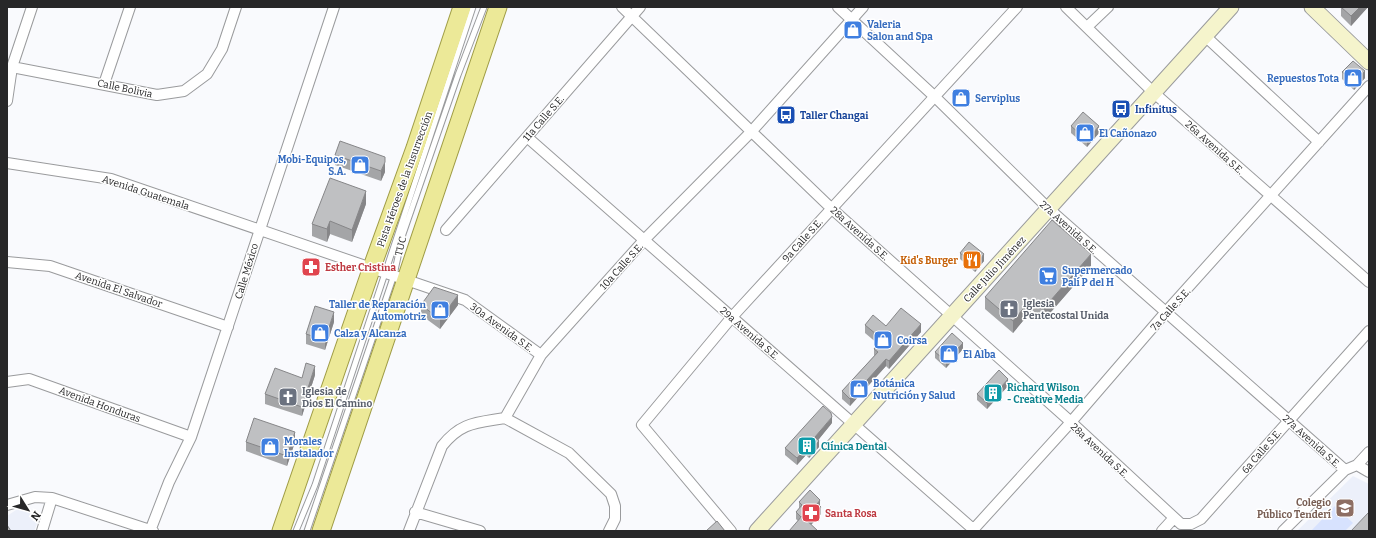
<svg xmlns="http://www.w3.org/2000/svg" width="1376" height="538" viewBox="0 0 1376 538" font-family="Bitter,serif">
  <style>
    .built { fill: #ecf0fa }
    .green { fill: #d7e2fe }
    .lines { fill: none; stroke-linecap: round; stroke-linejoin: round }
    .lane-casing { stroke: #9a9b9d; stroke-width: 7 }
    .street-casing { stroke: #9a9b9d; stroke-width: 12 }
    .secondary-casing { stroke: #9a9b9d; stroke-width: 17 }
    .primary-casing { stroke: #9f9c45; stroke-width: 19 }
    .lane { stroke: #fff; stroke-width: 5 }
    .street { stroke: #fff; stroke-width: 10 }
    .secondary { stroke: #f5f4cc; stroke-width: 15 }
    .primary { stroke: #ece998; stroke-width: 17 }
    .wall { fill: #a4a5a7 }
    .shaded-wall { fill: #868688 }
    .building { fill: #bfc0c2; stroke: #868688 }
    .labels { text-anchor: middle; stroke-width: 3; stroke-linejoin: round; paint-order: stroke }
    .shop-label { font-size: 10px; font-weight: bold; fill: #366cbe; stroke: #fff; text-anchor: start }
    .street-label { font-size: 10px; fill: #272728; stroke: #fff }
    .transit-label { font-size: 10px; font-weight: bold; fill: #164399; stroke: #fff; text-anchor: start }
    .food-label { font-size: 10px; font-weight: bold; fill: #c56008; stroke: #fff; text-anchor: end }
    .health-label { font-size: 10px; font-weight: bold; fill: #be3a42; stroke: #fff; text-anchor: start }
    .worship-label { font-size: 10px; font-weight: bold; fill: #5b616d; stroke: #fff; text-anchor: start }
    .culture-label { font-size: 10px; font-weight: bold; fill: #0d838f; stroke: #fff; text-anchor: start }
    .education-label { font-size: 10px; font-weight: bold; fill: #785e54; stroke: #fff; text-anchor: end }
  </style>
  <rect width="100%" height="100%" fill="#f9fafd"/>
  <path class="built" d="M1353,476L1369,484V531H1297Z
    M25,504L39,519L34,531H7V516Z"/>
  <path class="green" d="M1335,506L1353,523L1345,531H1311Z"/>
  <g class="lines">
    <g class="lane-casing">
      <path id="lane" d="M296,531L315,485L473,7
        M307,531L394,275L403,234L458,75L484,7"/>
    </g>
    <g class="street-casing">
      <path id="street" d="M622,7L831,208L1071,422L1181,524H1191L1201,519L1369,331
        M838,7L934,96L1049,209L1345,470
        M1066,7L1153,92L1369,282
        M1087,27L1108,7
        M1204,35L1319,142
        M12,67L157,95L184,91L207,74L222,49L236,7
        M104,84L130,7
        M7,101L12,67L32,7
        M527,137L973,529
        M7,163L111,179L465,300L541,355
        M446,230L640,7
        M7,262L50,266L228,327
        M7,382L29,379L191,437
        M505,418L541,355L645,239L751,132L863,7
        M505,418L569,453L611,494L615,506V519L609,531
        M1357,465L1369,472
        M7,505L35,497L52,498L153,531
        M415,512L480,531
        M42,531L52,498
        M150,531L169,482L191,437L334,7
        M409,531L442,446C461,422 476,423 505,418
        M731,531L642,425L732,317L1017,7
        M972,531L1071,422L1165,313L1369,86
        M1162,531L1173,519
        M1283,531L1345,470L1357,465L1369,452"/>
    </g>
    <g class="secondary-casing">
      <path id="secondary" d="M1312,7L1369,62
        M757,531L1231,7"/>
    </g>
    <g class="primary-casing">
      <path id="primary" d="M281,531L372,267L415,148L462,7
        M321,531L498,7"/>
    </g>
    <use href="#lane" class="lane"/>
    <use href="#street" class="street"/>
    <use href="#secondary" class="secondary"/>
    <use href="#primary" class="primary"/>
  </g>
  <path class="wall" d="M1341,7H1368L1351,26L1341,16Z
    M1342,72L1365,78L1354,90L1342,79Z
    M1071,126L1099,133L1087,147L1071,133Z
    M335,155L385,172L381,181L335,165Z
    M366,204L352,242L330,234L327,242L312,236V224Z
    M960,253L984,261L975,272L960,259Z
    M1091,266L1044,320L1032,310L1013,333L985,309V297Z
    M421,305H458L440,329L421,315Z
    M334,322L325,350L306,344V334Z
    M865,325L886,326L921,332L889,369L886,366L850,406L842,399V391L874,356V349L878,344L865,333Z
    M963,349L946,368L935,358V352Z
    M315,375L302,416L265,404V394L302,378Z
    M1008,386L987,409L977,400V394Z
    M832,423L818,440L819,447L809,458L806,455L797,465L785,455V448Z
    M246,442H295L287,466L246,451Z
    M799,502L820,507L821,514L811,525L798,521L796,519V512L799,509Z"/>
  <path class="shaded-wall" d="M1360,7H1368L1351,26V16Z
    M1365,71V78L1354,90V83Z
    M1099,126V133L1087,147V140Z
    M385,162V172L381,181V171Z
    M366,191V204L352,242V230Z
    M330,221V234L327,242V229Z
    M984,254V261L975,272V265Z
    M1091,254V266L1044,320V308Z
    M458,295V305L440,329V319Z
    M1032,298V310L1013,333V321Z
    M334,312V322L325,350V340Z
    M921,324V332L889,369V361Z
    M963,343V349L946,368V361Z
    M886,359V366L850,406V399Z
    M315,366V375L302,416V407Z
    M1008,379V386L987,409V403Z
    M832,417V423L815,444V437Z
    M295,432V442L287,466V456Z
    M819,441V447L809,458V452Z
    M806,448V455L797,465V458Z
    M820,500V506L817,504Z
    M821,507V514L807,529V523Z"/>
  <path class="building" d="M1341,7H1360L1351,16Z
    M1353,61L1365,71L1354,83L1342,72Z
    M1083,112L1099,126L1087,140L1071,126Z
    M340,141L385,157V162L381,171L335,155Z
    M330,178L366,191L352,230L330,221L327,229L312,224Z
    M1052,220L1091,254L1044,308L1032,298L1013,321L985,297Z
    M969,242L984,254L975,265L960,253Z
    M434,287L458,295L440,319L421,305Z
    M315,306L334,312L325,340L306,334Z
    M901,308L921,324L889,361L886,359L850,399L842,391L878,352L874,349L882,339L865,325L873,315L886,326Z
    M952,333L963,343L946,361L935,352Z
    M306,363L315,366L302,407L265,394L275,368L302,378Z
    M999,370L1008,379L987,403L977,394Z
    M823,406L831,413L832,417L815,437L819,441L809,452L806,448L797,458L785,448Z
    M254,418L295,432L287,456L246,442Z
    M810,490L820,500L817,504L821,507L808,522L802,516L801,517L796,512L802,505L799,502Z
    M1369,512V531H1351Z
    M802,516L818,531H789Z
    M717,521L725,531H706Z
    M7,525L11,531H7Z"/>
  <defs>
    <g id="shop-square" transform="scale(1)"><rect x="-9" y="-9" width="18" height="18" rx="4" fill="#3f7fe0" stroke="#fff"/><path d="M-5-2.5h2.3a2.7 3.5 0 0 1 5.4 0H5L5.5 6h-11ZM-1.5-2.5h3a1.5 2.3 0 0 0-3 0Z" fill="#fff"/></g>
    <g id="bus-square" transform="scale(1)"><rect x="-9" y="-9" width="18" height="18" rx="4" fill="#1a4fb4" stroke="#fff"/><path d="M-5-6H5V4H4V6H2V4H-2V6H-4V4H-5ZM-3.5-4V0h7V-4ZM-3.5 1.2v1.5H-2V1.2ZM2 1.2v1.5H3.5V1.2Z" fill="#fff"/></g>
    <g id="restaurant-square" transform="scale(1)"><rect x="-9" y="-9" width="18" height="18" rx="4" fill="#e8710a" stroke="#fff"/><path d="M-5-6h1v4h1v-4h1v4h1v-4h1v5L-1.5 .5V6h-2V.5L-5-1ZM5-6V6H3V1.5H1.5Q1.5-4 5-6Z" fill="#fff"/></g>
    <g id="pharmacy-square" transform="scale(1)"><rect x="-9" y="-9" width="18" height="18" rx="4" fill="#e0444e" stroke="#fff"/><path d="M-2-6h4v4h4v4h-4v4h-4v-4h-4v-4h4Z" fill="#fff"/></g>
    <g id="supermarket-square" transform="scale(1)"><rect x="-9" y="-9" width="18" height="18" rx="4" fill="#3f7fe0" stroke="#fff"/><path d="M-6-5.5h2.5l.6 2H6L4.5 2H-2.5L-4.4-4H-6ZM-1.5 3.2a1.3 1.3 0 1 0 .1 0ZM3 3.2a1.3 1.3 0 1 0 .1 0Z" fill="#fff"/></g>
    <g id="church-square" transform="scale(1)"><rect x="-9" y="-9" width="18" height="18" rx="4" fill="#6b7280" stroke="#fff"/><path d="M-1.2-6h2.4v3.5h3.3v2.4h-3.3V6h-2.4V-.1h-3.3v-2.4h3.3Z" fill="#fff"/></g>
    <g id="building-square" transform="scale(1)"><rect x="-9" y="-9" width="18" height="18" rx="4" fill="#0f9aa8" stroke="#fff"/><path d="M-4-6H4V6H1V3H-1V6H-4ZM-2.5-4.3h1.7v1.8h-1.7ZM.8-4.3h1.7v1.8H.8ZM-2.5-1h1.7V.8h-1.7ZM.8-1h1.7V.8H.8Z" fill="#fff"/></g>
    <g id="school-square" transform="scale(1)"><rect x="-9" y="-9" width="18" height="18" rx="4" fill="#8d6e63" stroke="#fff"/><path d="M0-5L7-2L0 1L-7-2ZM-4 1L0 2.5L4 1V4Q0 6-4 4Z" fill="#fff"/></g>
  </defs>
  <g fill-rule="evenodd">
    <use href="#shop-square" x="853" y="30"/>
    <use href="#shop-square" x="1353" y="78"/>
    <use href="#shop-square" x="961" y="98"/>
    <use href="#bus-square" x="1121" y="109"/>
    <use href="#bus-square" x="786" y="115"/>
    <use href="#shop-square" x="1085" y="133"/>
    <use href="#shop-square" x="360" y="165"/>
    <use href="#restaurant-square" x="972" y="260"/>
    <use href="#pharmacy-square" x="311" y="267"/>
    <use href="#supermarket-square" x="1048" y="276"/>
    <use href="#church-square" x="1009" y="309"/>
    <use href="#shop-square" x="440" y="310"/>
    <use href="#shop-square" x="320" y="333"/>
    <use href="#shop-square" x="883" y="340"/>
    <use href="#shop-square" x="949" y="354"/>
    <use href="#shop-square" x="859" y="389"/>
    <use href="#building-square" x="993" y="393"/>
    <use href="#church-square" x="288" y="397"/>
    <use href="#building-square" x="807" y="446"/>
    <use href="#shop-square" x="270" y="447"/>
    <use href="#school-square" x="1345" y="508"/>
    <use href="#pharmacy-square" x="811" y="513"/>
  </g>
  <g class="labels">
    <g class="shop-label">
      <text x="867" y="28">Valeria<tspan x="867" dy="12">Salon and Spa</tspan></text>
      <text x="1339" y="82" text-anchor="end">Repuestos Tota</text>
      <text x="975" y="102">Serviplus</text>
      <text x="1099" y="137">El Cañonazo</text>
      <text x="346" y="163" text-anchor="end">Mobi-Equipos,<tspan x="346" dy="12">S.A.</tspan></text>
      <text x="1062" y="274">Supermercado<tspan x="1062" dy="12">Palí P del H</tspan></text>
      <text x="426" y="308" text-anchor="end">Taller de Reparación<tspan x="426" dy="12">Automotriz</tspan></text>
      <text x="334" y="337">Calza y Alcanza</text>
      <text x="897" y="344">Coirsa</text>
      <text x="963" y="358">El Alba</text>
      <text x="873" y="387">Botánica<tspan x="873" dy="12">Nutrición y Salud</tspan></text>
      <text x="284" y="445">Morales<tspan x="284" dy="12">Instalador</tspan></text>
    </g>
    <g class="street-label">
      <text transform="translate(125 88) rotate(12)" y="4">Calle Bolivia</text>
      <text transform="translate(543 118) rotate(-49)" y="4">11a Calle S.E.</text>
      <text transform="translate(1215 147) rotate(42)" y="4">26a Avenida S.E.</text>
      <text transform="translate(404 179) rotate(-70)" y="4">Pista Héroes de la Insurrección</text>
      <text transform="translate(146 192) rotate(18)" y="4">Avenida Guatemala</text>
      <text transform="translate(1069 227) rotate(42)" y="4">27a Avenida S.E.</text>
      <text transform="translate(860 233) rotate(42)" y="4">28a Avenida S.E.</text>
      <text transform="translate(802 240) rotate(-48)" y="4">9a Calle S.E.</text>
      <text transform="translate(400 246) rotate(-76)" y="4">TUC</text>
      <text transform="translate(621 266) rotate(-48)" y="4">10a Calle S.E.</text>
      <text transform="translate(994 269) rotate(-47)" y="4">Calle Julio Jiménez</text>
      <text transform="translate(246 271) rotate(-73)" y="4">Calle México</text>
      <text transform="translate(119 289) rotate(19)" y="4">Avenida El Salvador</text>
      <text transform="translate(1170 309) rotate(-48)" y="4">7a Calle S.E.</text>
      <text transform="translate(502 327) rotate(36)" y="4">30a Avenida S.E.</text>
      <text transform="translate(750 333) rotate(41)" y="4">29a Avenida S.E.</text>
      <text transform="translate(100 404) rotate(20)" y="4">Avenida Honduras</text>
      <text transform="translate(1312 441) rotate(42)" y="4">27a Avenida S.E.</text>
      <text transform="translate(1100 450) rotate(43)" y="4">28a Avenida S.E.</text>
      <text transform="translate(1261 451) rotate(-49)" y="4">6a Calle S.E.</text>
    </g>
    <g class="transit-label">
      <text x="1135" y="113">Infinitus</text>
      <text x="800" y="119">Taller Changai</text>
    </g>
    <g class="food-label">
      <text x="958" y="264">Kid's Burger</text>
    </g>
    <g class="health-label">
      <text x="325" y="271">Esther Cristina</text>
      <text x="825" y="517">Santa Rosa</text>
    </g>
    <g class="worship-label">
      <text x="1023" y="307">Iglesia<tspan x="1023" dy="12">Pentecostal Unida</tspan></text>
      <text x="302" y="395">Iglesia de<tspan x="302" dy="12">Dios El Camino</tspan></text>
    </g>
    <g class="culture-label">
      <text x="1007" y="391">Richard Wilson<tspan x="1007" dy="12">- Creative Media</tspan></text>
      <text x="821" y="450">Clínica Dental</text>
    </g>
    <g class="education-label">
      <text x="1331" y="506">Colegio<tspan x="1331" dy="12">Público Tenderí</tspan></text>
    </g>
  </g>
  <rect width="1376" height="538" fill="none" stroke="#272728" stroke-width="16"/>
  <g transform="translate(28 510) rotate(127)" stroke="#ffffff" stroke-width="3" paint-order="stroke">
  <path d="M0-3L7 15L0 10L-7 15Z" fill="#272728"/>
  <text y="-6" font-size="11" font-weight="bold" text-anchor="middle" fill="#272728">N</text>
  </g>
</svg>
